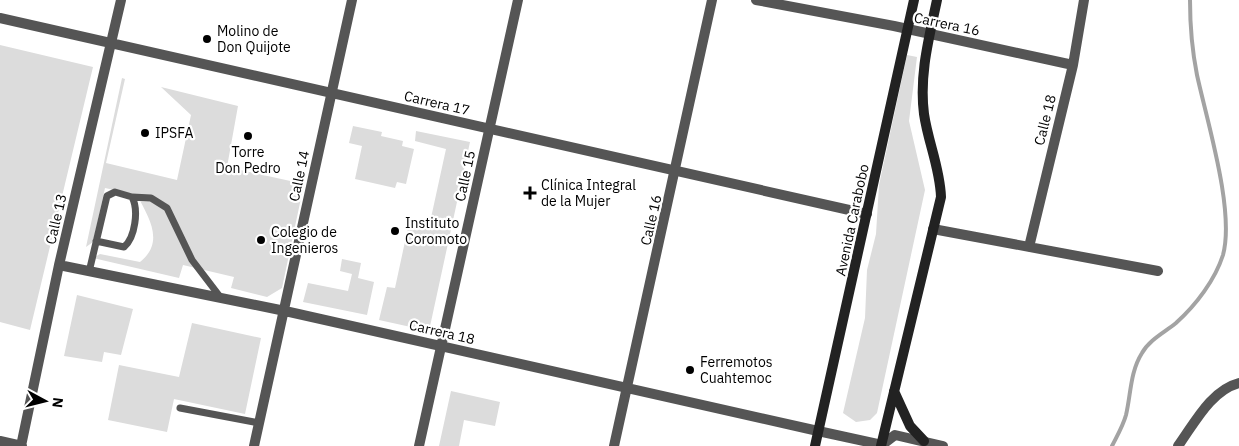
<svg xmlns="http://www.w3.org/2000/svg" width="1239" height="446" viewBox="0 0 1239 446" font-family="'IBM Plex Sans',sans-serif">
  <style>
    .green { fill: #dcdcdc }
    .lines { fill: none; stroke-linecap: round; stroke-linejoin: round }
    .stream { stroke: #a3a3a3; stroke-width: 4 }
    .service { stroke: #555; stroke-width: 7 }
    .minor { stroke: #555; stroke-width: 10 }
    .tertiary { stroke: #555; stroke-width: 10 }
    .secondary { stroke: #222; stroke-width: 10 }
    .poi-dot { fill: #000; stroke: #fff; stroke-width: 2 }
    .labels { text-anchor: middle; stroke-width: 4.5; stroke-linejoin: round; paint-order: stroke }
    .street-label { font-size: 14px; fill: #000; stroke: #fff }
    .poi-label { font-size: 14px; fill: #000; stroke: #fff; text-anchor: start }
  </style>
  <rect width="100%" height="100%" fill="#fff"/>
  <path class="green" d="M0,45L93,67L30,330L0,322Z
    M907,55L917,57L909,121L925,190L877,413L870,420L856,422L843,413L865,318L867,270L876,234L879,185Z
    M122,78L125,79L106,163L177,180L191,115L161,87L238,106L227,167L304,184L282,288L267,297L231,288L234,277L183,265L179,278L93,258L100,254L140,262C165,242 149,218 137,195L105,188L93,242L86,247Z
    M353,126L382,132L381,136L403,141L402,146L414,149L406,184L397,182L395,188L355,179L362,146L349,143Z
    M416,131L470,142L429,331L379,320L387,287L395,288L409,223L429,227L446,149L415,141Z
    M342,259L361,263L358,278L374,282L367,315L303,302L308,283L348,291L352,274L340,271Z
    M77,295L133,309L121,355L104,352L102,362L64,356Z
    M192,323L261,338L245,414L174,399L167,432L108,420L119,365L179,377Z
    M451,391L500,402L495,426L464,420L459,446H439Z"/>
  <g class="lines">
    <path class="stream" d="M1112,446C1117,436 1123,426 1126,415C1131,394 1130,372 1142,353C1149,340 1165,332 1176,323C1196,305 1215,280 1223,255C1235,211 1207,121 1197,75C1192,50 1190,26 1190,0"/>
    <path class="service" d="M132,197L151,198L167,208L192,260L221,298
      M89,272C95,246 101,221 107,196L115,192L132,197C139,210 135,238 124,247L96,241
      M180,408L259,423"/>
    <path class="minor" d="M756,0L894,26L1073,65
      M0,18L867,214
      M933,229L1158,271
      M1029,247L1073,65L1084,0
      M59,265L285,311L818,431
      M0,441L22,446
      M21,446L59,265L121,0
      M254,446L352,0
      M419,446L518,0
      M614,446L712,0
      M1178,446C1194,424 1211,390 1239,383"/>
    <path class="tertiary" d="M818,431L882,445
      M882,445L895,435L943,446"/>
    <path class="secondary" d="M894,391L910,426L924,441
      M815,446L914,0
      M881,446L941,197C940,168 928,142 924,114C919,75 929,38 937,0"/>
  </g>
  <g class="poi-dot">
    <circle cx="207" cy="39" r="5"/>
    <circle cx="145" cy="133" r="5"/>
    <circle cx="248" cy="136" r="5"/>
    <path d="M527.5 185.5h5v5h5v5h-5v5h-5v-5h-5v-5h5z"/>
    <circle cx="395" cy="231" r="5"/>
    <circle cx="261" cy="240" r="5"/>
    <circle cx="690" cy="370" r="5"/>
  </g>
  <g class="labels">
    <g class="street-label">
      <text transform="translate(947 24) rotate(12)" y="5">Carrera 16</text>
      <text transform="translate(437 103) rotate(13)" y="5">Carrera 17</text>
      <text transform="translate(1045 120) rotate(-76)" y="5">Calle 18</text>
      <text transform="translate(299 176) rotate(-78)" y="5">Calle 14</text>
      <text transform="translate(465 176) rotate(-78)" y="5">Calle 15</text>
      <text transform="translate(56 219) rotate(-77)" y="5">Calle 13</text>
      <text transform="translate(651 220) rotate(-77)" y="5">Calle 16</text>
      <text transform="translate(852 220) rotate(-78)" y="5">Avenida Carabobo</text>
      <text transform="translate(442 332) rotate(13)" y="5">Carrera 18</text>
    </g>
    <g class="poi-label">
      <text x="217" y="36">Molino de<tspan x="217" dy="16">Don Quijote</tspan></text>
      <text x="155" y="138">IPSFA</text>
      <text x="248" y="157" text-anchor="middle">Torre<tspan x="248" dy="16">Don Pedro</tspan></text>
      <text x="541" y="190">Clínica Integral<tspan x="541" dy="16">de la Mujer</tspan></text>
      <text x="405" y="228">Instituto<tspan x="405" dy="16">Coromoto</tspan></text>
      <text x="271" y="237">Colegio de<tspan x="271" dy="16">Ingenieros</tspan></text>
      <text x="700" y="367">Ferremotos<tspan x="700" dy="16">Cuahtemoc</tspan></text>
    </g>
  </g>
  <g transform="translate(45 401) rotate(97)" stroke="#ffffff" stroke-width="4" paint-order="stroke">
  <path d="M0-4L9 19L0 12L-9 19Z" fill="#000000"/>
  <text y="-8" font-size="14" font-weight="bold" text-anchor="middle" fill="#000000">N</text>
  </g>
</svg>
